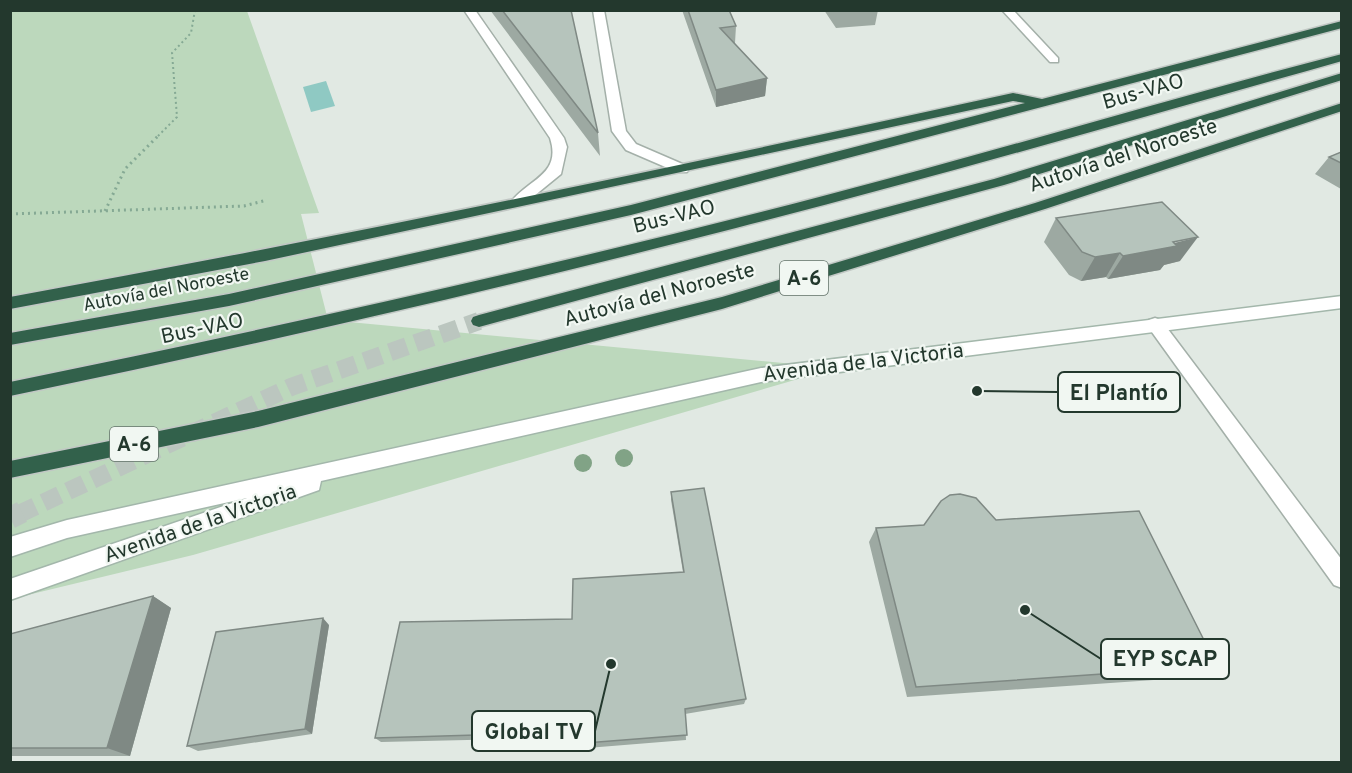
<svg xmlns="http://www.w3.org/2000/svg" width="1352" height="773" viewBox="0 0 1352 773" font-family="Overpass,sans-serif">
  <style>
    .green { fill: #bcd8bc }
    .water { fill: #8fc9c3 }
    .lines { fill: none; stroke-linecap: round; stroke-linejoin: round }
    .highway-tunnel-far1 { stroke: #bbc6bf; stroke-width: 18; stroke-dasharray: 18 9; stroke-linecap: butt }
    .highway-tunnel { stroke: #bbc6bf; stroke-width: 22; stroke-dasharray: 22 11; stroke-linecap: butt }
    .street-casing { stroke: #a4b0a9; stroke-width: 3 }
    .secondary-casing { stroke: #a3b7ab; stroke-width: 3 }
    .highway-casing { stroke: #c1c7c4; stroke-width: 3 }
    .path-far1 { stroke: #85a994; stroke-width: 2; stroke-dasharray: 2 3; stroke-linecap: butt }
    .path { stroke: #85a994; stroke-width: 3; stroke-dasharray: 2 4; stroke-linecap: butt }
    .street { fill: #fff; fill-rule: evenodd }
    .secondary { fill: #fff; fill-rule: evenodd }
    .highway { fill: #32614b; fill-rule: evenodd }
    .tree { fill: #81a386 }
    .wall { fill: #9da9a2 }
    .shaded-wall { fill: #7f8984 }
    .building { fill: #b6c4bc; stroke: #7f8984; stroke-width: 1.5 }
    .labels { text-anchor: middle; stroke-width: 4.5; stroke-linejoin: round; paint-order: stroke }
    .far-street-label { font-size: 18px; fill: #23382d; stroke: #f1f7f2 }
    .shield { fill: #f1f7f2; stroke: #617168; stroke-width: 1.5 }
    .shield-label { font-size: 20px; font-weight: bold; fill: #23382d }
    .street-label { font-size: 21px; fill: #23382d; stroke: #f1f7f2 }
    .leader { fill: none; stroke: #23382d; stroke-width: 2 }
    .callout-dot { fill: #23382d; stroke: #f1f7f2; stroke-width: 2 }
    .callout { fill: #f1f7f2; stroke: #23382d; stroke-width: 2 }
    .callout-label { font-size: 22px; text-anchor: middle; font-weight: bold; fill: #23382d }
  </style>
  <rect width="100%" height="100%" fill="#e1e9e3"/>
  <path class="green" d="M10,11H247L319,213L301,214L328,320L836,368L193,555L11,599Z"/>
  <path class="water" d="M326,81L335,106L311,112L303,87Z"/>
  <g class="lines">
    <path class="highway-tunnel-far1" d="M19,514L291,387L479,321"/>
    <path class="highway-tunnel" d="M10,518L22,512"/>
    <g class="street-casing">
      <path id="street" d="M464,10H475L564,138L567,147L561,174L523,205H513L511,202C528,179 562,175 550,138Z
        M593,10H604L626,131L636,144L687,166L689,169L687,172H677L626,150L612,131Z
        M1002,10H1013L1058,58V62H1050Z
        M1155,318L1161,320L1342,560V588L1334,585L1149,328L1147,324L1149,320Z"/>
    </g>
    <g class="secondary-casing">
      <path id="secondary" d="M1342,296V308L761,382L321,481L319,490L10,600V579L247,498L67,538L10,557V537L67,520L761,368Z"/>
    </g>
    <g class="highway-casing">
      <path id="highway" d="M1342,21V28L631,215L229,306L10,345V333L229,294L631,205L1025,103L1013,101L265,261L10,309V297C346,236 680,166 1013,93L1042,99Z
        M1342,54V61C1140,118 939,176 736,228C496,290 254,345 10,396V382C283,326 554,266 823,196C997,151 1168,99 1342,54Z
        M1342,73V80L1004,185L479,327L473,325L471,321L473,317L479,315L994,179Z
        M1342,103V111L1045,209L722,309L258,427L10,478V461L258,411L722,297L1035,203Z"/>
    </g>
    <path class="path-far1" d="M158,136L177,117L172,53L191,33L195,10"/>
    <path class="path" d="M105,211L125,169L159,135
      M10,214L244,206L267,200"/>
    <use href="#street" class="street"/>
    <use href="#secondary" class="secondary"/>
    <use href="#highway" class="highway"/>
  </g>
  <g class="tree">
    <circle cx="624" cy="458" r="9"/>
    <circle cx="583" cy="463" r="9"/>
  </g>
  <path class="wall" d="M490,10H571L598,133L600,156Z
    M682,10H729L736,26L735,43H734L767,78L765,96L716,107Z
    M824,10H878L875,25L836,28Z
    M1341,152V189L1315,174L1329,157Z
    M1056,218L1180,261L1164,265L1160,270L1108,279L1106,277L1081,281L1069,275L1044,242Z
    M671,492L746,699L744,704L685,714L686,740L550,751L547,746V738L381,742L375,738L572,619L683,572L671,500Z
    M996,520L1217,666L1197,677L907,697L869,542L876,528Z
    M153,596L171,608L130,756H10V634Z
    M329,625L312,734L198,751L187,746Z"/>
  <path class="shaded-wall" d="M767,78L765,96L716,107V90Z
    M1198,237L1180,261L1164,265L1160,270L1108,279L1123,256Z
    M1120,253L1106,277L1081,281L1095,257Z
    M153,596L171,608L130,756L107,748Z
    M323,618L329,625L312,734L305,729Z"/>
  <path class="building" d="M502,10H571L598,133Z
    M688,10H729L736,26L720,28L767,78L716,90Z
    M1341,152V163L1329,157Z
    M1162,202L1198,237L1173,242L1177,246L1123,256L1120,253L1095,257L1082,252L1056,218Z
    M704,488L746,699L685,709L687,735L547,746L548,733L375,738L400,622L572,619L573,579L684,572L671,492Z
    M960,494L976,498L996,520L1139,511L1217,666L916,687L876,528L924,525L941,501L950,495Z
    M153,596L107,748H10V634Z
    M323,618L305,729L187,746L216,632Z"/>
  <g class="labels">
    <g class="far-street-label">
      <text transform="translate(166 289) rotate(-11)" y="6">Autovía del Noroeste</text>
    </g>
    <g class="shield">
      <rect x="780" y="261" width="48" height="34" rx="4.5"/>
      <rect x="110" y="427" width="48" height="34" rx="4.5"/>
    </g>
    <g class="shield-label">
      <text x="804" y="285">A-6</text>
      <text x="134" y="451">A-6</text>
    </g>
    <g class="street-label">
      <text transform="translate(1143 91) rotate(-16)" y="7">Bus-VAO</text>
      <text transform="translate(1123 155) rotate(-18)" y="7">Autovía del Noroeste</text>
      <text transform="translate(674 216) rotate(-14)" y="7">Bus-VAO</text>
      <text transform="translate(659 294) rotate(-15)" y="7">Autovía del Noroeste</text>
      <text transform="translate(202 328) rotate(-12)" y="7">Bus-VAO</text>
      <text transform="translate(863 362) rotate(-7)" y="7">Avenida de la Victoria</text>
      <text transform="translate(200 523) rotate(-19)" y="7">Avenida de la Victoria</text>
    </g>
  </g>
  <path class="leader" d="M977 391L1058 392M1025 610L1101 659M611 664L595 731"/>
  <g class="callout-dot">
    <circle cx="977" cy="391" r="6"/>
    <circle cx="1025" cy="610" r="6"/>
    <circle cx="611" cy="664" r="6"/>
  </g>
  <g class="callout">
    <rect x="1058" y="372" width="122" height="40" rx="6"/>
    <rect x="1101" y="639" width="128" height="40" rx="6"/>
    <rect x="472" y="711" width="123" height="40" rx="6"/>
  </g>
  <g class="callout-label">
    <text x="1119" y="400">El Plantío</text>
    <text x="1165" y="666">EYP SCAP</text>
    <text x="534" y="739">Global TV</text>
  </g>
  <rect width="1352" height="773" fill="none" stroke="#23382d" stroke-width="24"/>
</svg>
